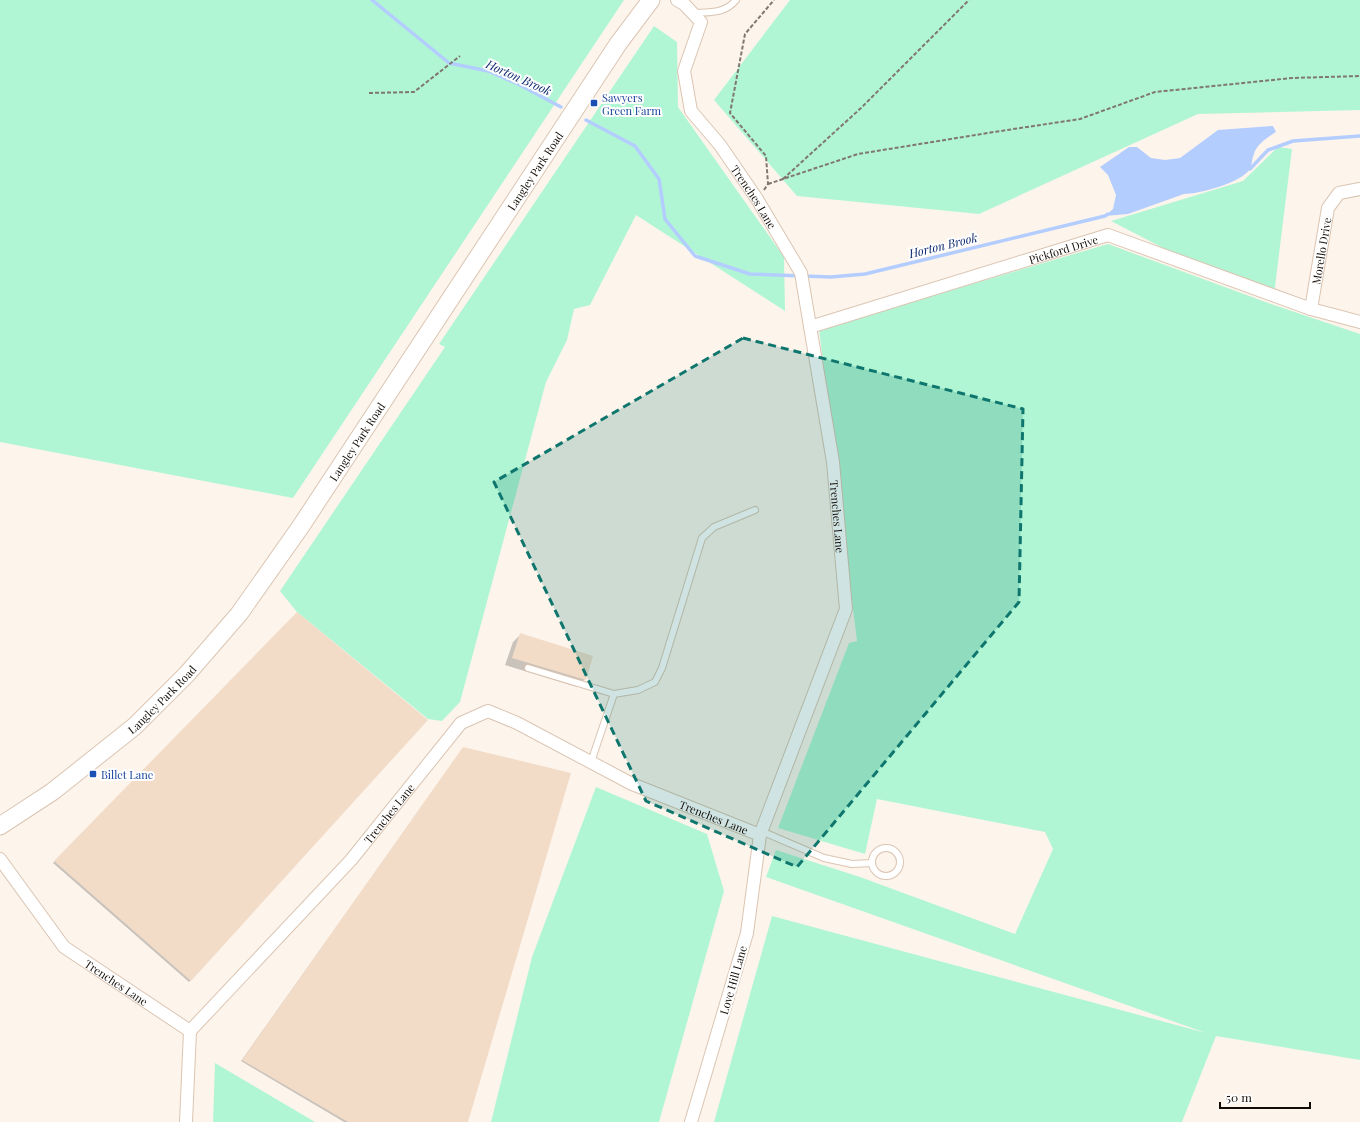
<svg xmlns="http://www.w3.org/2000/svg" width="1360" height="1122" viewBox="0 0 1360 1122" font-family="'Playfair Display',serif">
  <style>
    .green { fill: #b1f6d4 }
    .water { fill: #b4cdff }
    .shadow { fill: #0003 }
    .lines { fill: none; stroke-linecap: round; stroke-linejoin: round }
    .stream { stroke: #b4cdff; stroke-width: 3.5 }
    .building { fill: #f2dcc8 }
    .service-casing { stroke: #dbc5b2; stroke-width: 8 }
    .minor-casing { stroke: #dbc5b2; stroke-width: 14 }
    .secondary-casing { stroke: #dbc5b2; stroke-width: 19 }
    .path { stroke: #7f7770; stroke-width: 2; stroke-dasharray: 4 2; stroke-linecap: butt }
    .service { stroke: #fff; stroke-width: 6 }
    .minor { stroke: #fff; stroke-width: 12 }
    .secondary { stroke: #fff; stroke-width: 17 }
    .marked { fill: #0f766e; fill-opacity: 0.2; stroke: #0f766e; stroke-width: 3; stroke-dasharray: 8 5; stroke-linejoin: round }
    .transit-dot { fill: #1a4fb4; stroke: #fff; stroke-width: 1.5 }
    .labels { text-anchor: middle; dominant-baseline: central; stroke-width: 4; stroke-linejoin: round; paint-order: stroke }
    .transit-label { font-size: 11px; fill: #164399; stroke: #fff; text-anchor: start }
    .street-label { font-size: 11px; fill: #130c06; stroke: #fff }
    .water-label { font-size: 12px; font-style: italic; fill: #0c286c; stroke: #fff }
  </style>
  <rect width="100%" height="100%" fill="#fdf4ec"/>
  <!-- green -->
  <path class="green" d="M0,0h624l-331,498 -293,-56z
    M790,0h570v110l-162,4 -219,100 -182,-18 -83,-96z
    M654,26l23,16 1,65 106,150 1,54 -149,-96 -46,90 -16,4 -7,31 -21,42 -86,320 -18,19 -14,-2 -131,-107 -17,-21 165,-244 -6,-3z
    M1278,147l14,2 -18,146 -109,-46 -54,-28 132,-40z
    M1108,244l163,60 89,30v726l-144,-24 -34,86h-468l58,-206 434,117 -440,-156 10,-27 84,27 155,57 38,-85 -8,-17 -168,-33 -12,55 -87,-26 71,-185 8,-2 -38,-312z
    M596,787l111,47 17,57 -65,231h-168l41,-165z
    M215,1063l100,59h-102z"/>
  <!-- water -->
  <path class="water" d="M1273,126l3,6c-8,5 -20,13 -22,22 -2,4 -2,11 -4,15 -9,14 -51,25 -66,25l-56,20 -23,2 8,-7 3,-14 -8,-20 -8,-8 29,-20h8l14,11 14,2 15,-2 38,-28z"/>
  <!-- shadow -->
  <path class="shadow" d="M297,613l130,107 -238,262 -136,-119z
    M520,635l65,44 -8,8 -72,-22 8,-23z
    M462,750l4,372h-122l-103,-61z"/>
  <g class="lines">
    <!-- stream -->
    <path class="stream" d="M372,0l77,63 39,8 30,13 43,23
      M586,120l49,26 24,33 6,40 30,37 55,18 81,3 34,-3 240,-58 3,-2
      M1246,166l4,3 18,-19 25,-9 67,-5"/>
  </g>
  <!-- building -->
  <path class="building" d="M297,612l131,108 -237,261 -137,-120z
    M520,633l73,23 -7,24 -74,-22z
    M463,747l108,26 -103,349h-120l-106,-62z"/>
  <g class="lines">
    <!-- service casing -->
    <g class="service-casing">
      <path id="service" d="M692,13c17,-1 33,1 44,-13
        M528,668l86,26 -23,68
        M614,694l24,-4 17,-8 7,-14 40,-130 12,-11 41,-17
        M761,831l63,27 28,6 20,-1
        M872 862a14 14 0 1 1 28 0a14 14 0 1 1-28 0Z"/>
    </g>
    <!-- minor casing -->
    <g class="minor-casing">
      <g id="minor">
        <path id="s1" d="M677,0l7,4 17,18 -17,49 7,40 29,34 37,54 44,74 32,189 13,147 -86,226 -13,98 -56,189"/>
        <path id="s2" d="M1311,309l17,-101 11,-15 21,-4"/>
        <path id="s3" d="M810,327l298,-92 203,74 49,13"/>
        <path id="s4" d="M0,859l64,88 126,84"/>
        <path id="s5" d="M190,1031l161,-171 110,-137 27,-12 29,12 115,61 128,51"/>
        <path d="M186,1122l4,-91"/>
      </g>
    </g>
    <!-- secondary casing -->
    <g class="secondary-casing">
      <g id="secondary">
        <path id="s6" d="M0,826l52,-34 83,-66 52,-52 52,-60 62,-88 317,-482 33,-44"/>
      </g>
    </g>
    <!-- path -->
    <path class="path" d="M369,93l45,-1 46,-36
      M783,179l78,-71 108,-108
      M768,184l90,-30 136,-22 86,-13 75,-27 137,-14 68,-2
      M764,190l4,-6 -2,-28 -36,-43 15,-79 29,-34"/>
    <!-- service -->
    <use href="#service" class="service"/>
    <!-- minor -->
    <use href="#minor" class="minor"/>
    <!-- secondary -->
    <use href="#secondary" class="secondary"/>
  </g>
  <!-- marked area -->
  <path class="marked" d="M743,338l280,71 -4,193 -222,265 -151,-66 -152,-319z"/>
  <!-- markers -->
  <g class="transit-dot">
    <rect x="590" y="99" width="8" height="8" rx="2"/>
    <rect x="89" y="770" width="8" height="8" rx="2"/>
  </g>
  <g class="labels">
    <!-- transit labels -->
    <g class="transit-label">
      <text x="602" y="97">Sawyers<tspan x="602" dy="13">Green Farm</tspan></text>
      <text x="101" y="774">Billet Lane</text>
    </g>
    <!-- street labels -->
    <g class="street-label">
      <text stroke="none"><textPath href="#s6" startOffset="854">Langley Park Road</textPath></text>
      <text stroke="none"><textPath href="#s1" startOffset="232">Trenches Lane</textPath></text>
      <text stroke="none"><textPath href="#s3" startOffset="265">Pickford Drive</textPath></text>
      <text stroke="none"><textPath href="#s2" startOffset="59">Morello Drive</textPath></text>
      <text stroke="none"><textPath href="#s6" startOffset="530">Langley Park Road</textPath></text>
      <text stroke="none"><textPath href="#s1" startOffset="568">Trenches Lane</textPath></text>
      <text stroke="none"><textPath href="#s6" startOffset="206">Langley Park Road</textPath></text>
      <text stroke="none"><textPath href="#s5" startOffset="295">Trenches Lane</textPath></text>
      <text stroke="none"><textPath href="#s5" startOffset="690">Trenches Lane</textPath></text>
      <text transform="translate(733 980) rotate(-74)">Love Hill Lane</text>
      <text stroke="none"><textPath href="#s4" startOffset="172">Trenches Lane</textPath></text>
    </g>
    <!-- water labels -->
    <g class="water-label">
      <text transform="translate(519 77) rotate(24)">Horton Brook</text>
      <text transform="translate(943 245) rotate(-14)">Horton Brook</text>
    </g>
  </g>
  <!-- scale -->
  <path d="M1220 1102v6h90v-6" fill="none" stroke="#130c06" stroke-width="2"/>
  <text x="1226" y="1102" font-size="12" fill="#130c06" stroke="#ffffff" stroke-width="3" paint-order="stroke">50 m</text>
</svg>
